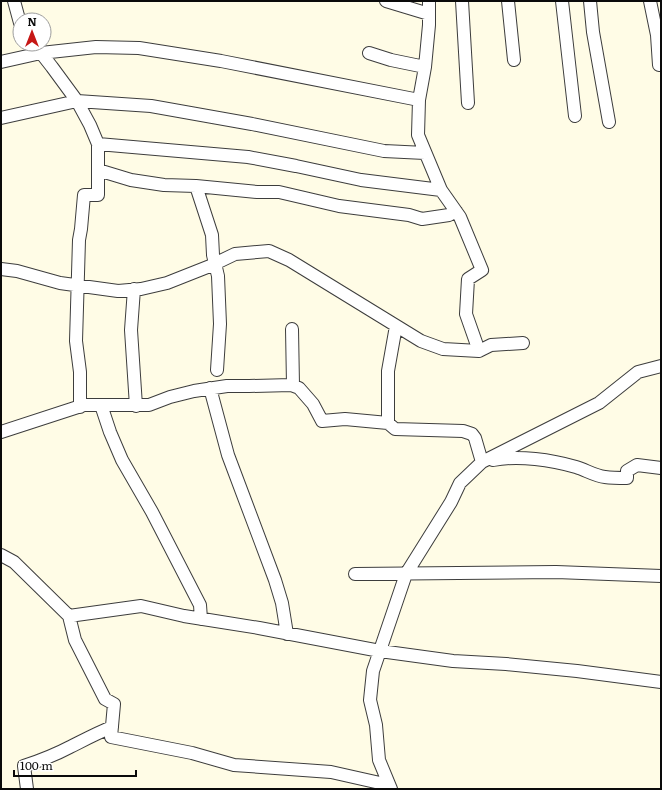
<svg xmlns="http://www.w3.org/2000/svg" width="662" height="790" viewBox="0 0 662 790" font-family="Literata,serif">
  <style>
    .lines { fill: none; stroke-linecap: round; stroke-linejoin: round }
    .minor-casing { stroke: #3d3d3d; stroke-width: 14 }
    .minor { stroke: #fff; stroke-width: 12 }
  </style>
  <rect width="100%" height="100%" fill="#fffce6"/>
  <g class="lines">
    <!-- minor casing -->
    <g class="minor-casing">
      <path id="minor" d="M14,1l6,22
        M386,1l43,13
        M429,1v24l-4,42 -6,33 -1,35 23,55 19,27 22,53 -14,9 -2,35 13,37
        M462,1l6,102
        M508,1l6,59
        M562,1l13,115
        M590,1l3,31 16,90
        M650,1l7,34 2,30
        M34,44l18,23 25,34 13,24 8,19v51h-14l-3,34 -2,11 -3,101 4,31v35
        M369,53l22,7 34,7
        M1,62l40,-9 55,-6 43,1 82,13 198,39
        M1,118l76,-17 74,5 101,18 132,27 41,2
        M98,144l150,13 48,9 65,14 80,10
        M98,170l33,10 33,5 32,1 61,6h22l60,14 70,9 13,4 27,-4 7,-4
        M196,186l16,49 1,20 5,21 2,48 -3,46
        M1,269l16,2 43,12 58,8 23,-2 26,-6 43,-17 25,-12 34,-3 20,9 132,81 22,8 36,2 12,-6 32,-2
        M134,289l-3,41 5,76
        M396,326l-8,45v52l7,6 68,2 9,3 3,4 7,24
        M292,329l1,56
        M210,388l18,67 47,125 7,23 5,31
        M101,405l9,27 12,28 30,52 48,93 1,14
        M1,432l83,-27h65l21,-8 24,-6 33,-5h22l42,-1 8,3 14,16 9,17 23,-2 43,4
        M493,460c26,-5 59,0 83,7 10,3 19,9 29,10 7,1 15,1 22,1v-7l10,-6 24,3
        M1,555l13,7 55,54 6,24 30,59 9,5 -3,33 81,16 42,12 97,7 58,13
        M355,574l201,-2 105,4
        M69,616l72,-10 43,10 75,12 121,23 73,10 53,3 71,7 84,11
        M27,789l-3,-23c15,-5 31,-11 46,-19 14,-7 27,-14 42,-20
        M391,789l-12,-29 -3,-35 -6,-25 3,-29 33,-97 45,-72 9,-19 22,-21 117,-59 39,-31 23,-6"/>
    </g>
    <!-- minor -->
    <use href="#minor" class="minor"/>
  </g>
  <!-- border -->
  <rect width="662" height="790" fill="none" stroke="#0a0a0a" stroke-width="4"/>
  <!-- north arrow -->
  <g transform="translate(32 32)"><circle r="19" fill="#ffffff" stroke="#9d9d9d"/>
  <path d="M0-3L7 15L0 10L-7 15Z" fill="#c61715"/>
  <text y="-6" font-size="11" font-weight="bold" text-anchor="middle" fill="#0a0a0a">N</text>
  </g>
  <!-- scale -->
  <path d="M14 770v6h122v-6" fill="none" stroke="#0a0a0a" stroke-width="2"/>
  <text x="20" y="770" font-size="12" fill="#0a0a0a" stroke="#ffffff" stroke-width="3" paint-order="stroke">100 m</text>
</svg>
